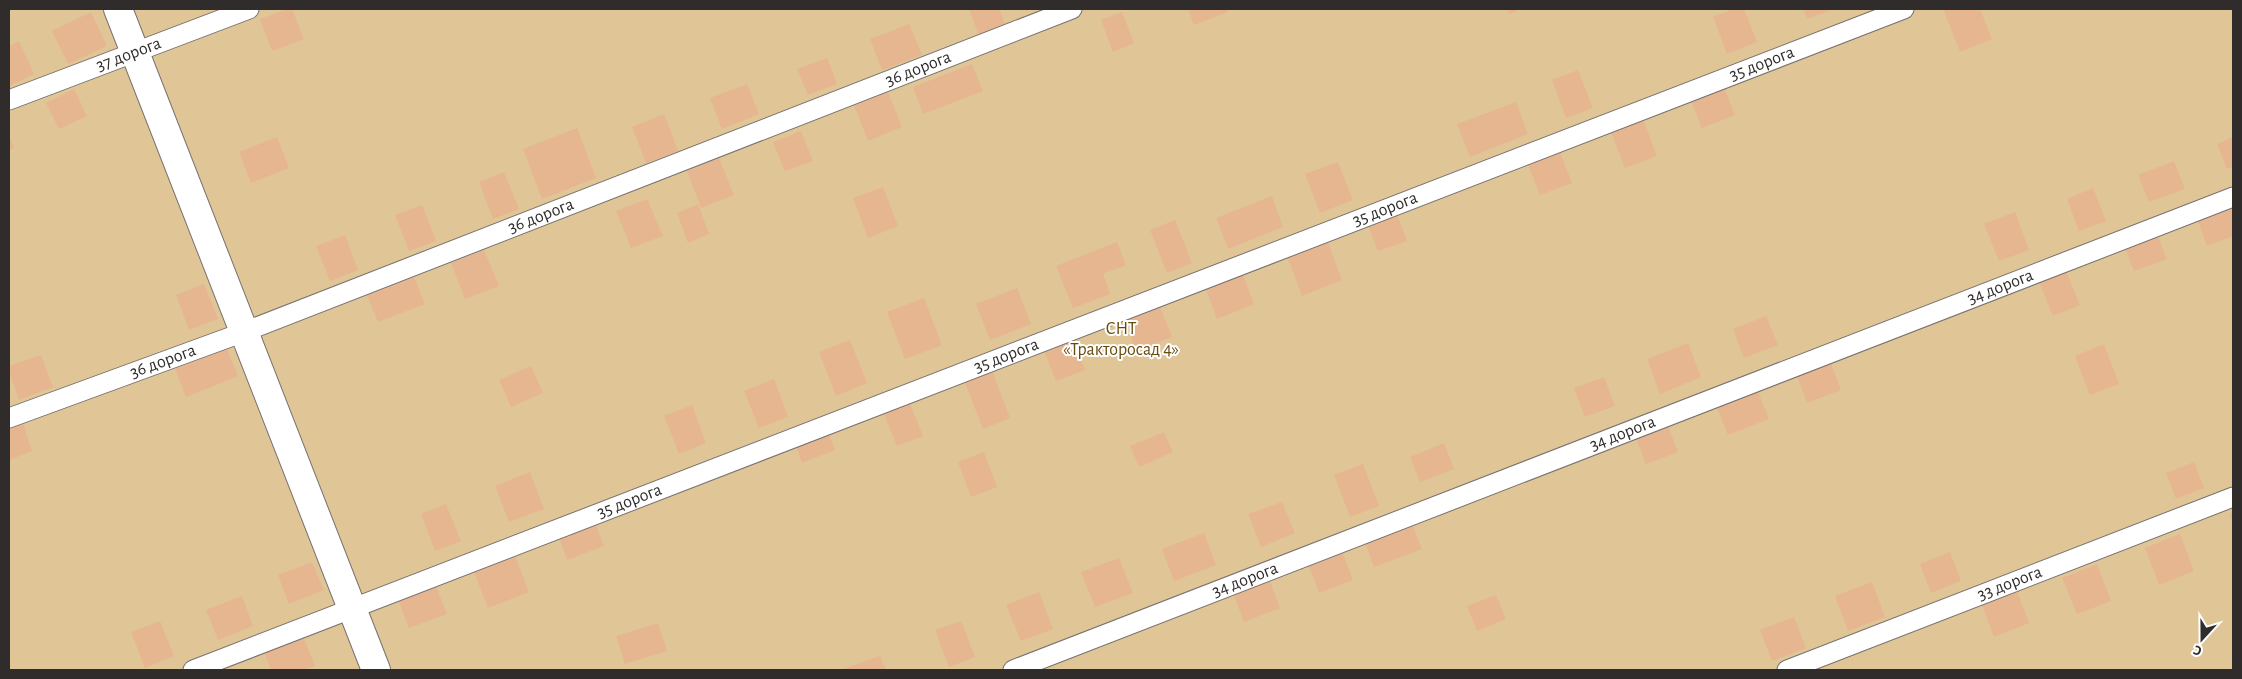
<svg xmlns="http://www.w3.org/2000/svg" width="2242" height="679" viewBox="0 0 2242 679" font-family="'Alegreya Sans',sans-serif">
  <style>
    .green { fill: #e0c597 }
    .building { fill: #e6b691 }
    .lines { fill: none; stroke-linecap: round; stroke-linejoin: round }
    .service-casing { stroke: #77716f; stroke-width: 21 }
    .minor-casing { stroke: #77716f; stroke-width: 30 }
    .service { stroke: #fff; stroke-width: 19 }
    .minor { stroke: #fff; stroke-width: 28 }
    .labels { text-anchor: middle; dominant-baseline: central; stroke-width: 4; stroke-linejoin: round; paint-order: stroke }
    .street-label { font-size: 18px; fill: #2f2c2b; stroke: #fff }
    .park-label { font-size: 18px; fill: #684b0c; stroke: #fff }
  </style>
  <rect width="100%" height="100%" fill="#fdf6f4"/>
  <!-- green -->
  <path class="green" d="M9,9h2224v661h-2224z"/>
  <!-- building -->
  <path class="building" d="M287,9h5l12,30 -32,12 -12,-32z
    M969,9h30l7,17 -27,10z
    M1188,9h39l1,3 -34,13z
    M1507,9h13l-10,5z
    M1734,9h10l13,33 -30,12 -14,-37z
    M1803,9h31l-27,10z
    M1943,9h37l12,30 -32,13z
    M91,12l16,34 -39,18 -16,-33z
    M1122,12l12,31 -21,9 -12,-32z
    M909,24l13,31 -40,15 -12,-31z
    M19,41l15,33 -25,12v-40z
    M827,58l10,26 -29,11 -11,-26z
    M972,64l11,27 -60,23 -10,-27z
    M1578,70l15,38 -27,10 -14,-38z
    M1721,80l14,35 -33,13 -14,-35z
    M747,84l12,30 -37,15 -12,-31z
    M74,89l13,27 -28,13 -13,-26z
    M888,92l14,35 -34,14 -14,-36z
    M1516,102l12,32 -58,23 -13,-33z
    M664,114l14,37 -32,12 -14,-36z
    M1641,114l16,42 -32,12 -16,-41z
    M577,128l19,50 -54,21 -19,-50z
    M801,131l12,30 -28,10 -12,-29z
    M9,136l5,12 -5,2z
    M277,137l12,31 -38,15 -12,-31z
    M2233,137v30l-6,2 -10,-25z
    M1559,150l13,33 -32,12 -13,-33z
    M719,158l15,37 -33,13 -14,-37z
    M2174,161l11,28 -36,13 -11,-27z
    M1338,162l15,38 -33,13 -15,-39z
    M504,172l15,37 -26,10 -14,-37z
    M883,187l15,39 -30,12 -15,-40z
    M2093,188l13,33 -27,10 -12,-32z
    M2233,195v41l-26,10 -13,-36z
    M1272,196l11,31 -55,22 -12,-31z
    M647,199l16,37 -32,12 -15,-37z
    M698,204l11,30 -21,9 -11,-30z
    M422,205l14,36 -27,10 -14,-36z
    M2015,212l14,38 -30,11 -15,-37z
    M1397,214l10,27 -29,10 -10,-26z
    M1175,220l17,43 -25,10 -17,-43z
    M2156,232l11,27 -33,12 -10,-26z
    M345,235l13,35 -28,11 -14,-35z
    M1327,240l15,40 -40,16 -15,-40z
    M1117,242l9,23 -23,9 7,20 -37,14 -17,-42z
    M484,250l15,36 -34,13 -14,-36z
    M2064,266l16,39 -27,11 -16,-39z
    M1241,270l13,34 -37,15 -13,-35z
    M414,277l11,27 -47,18 -11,-27z
    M204,284l14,35 -29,11 -13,-35z
    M1017,288l14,36 -41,16 -14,-36z
    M924,298l18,47 -37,14 -18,-47z
    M1157,300l15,37 -36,14 -14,-37z
    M1766,316l12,29 -34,13 -11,-29z
    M1071,335l14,35 -29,11 -14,-35z
    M850,340l17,43 -31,13 -17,-44z
    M1688,343l13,34 -41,17 -13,-35z
    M2104,344l15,40 -29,11 -15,-39z
    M227,349l11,27 -52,21 -11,-28z
    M1827,353l14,37 -34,13 -14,-37z
    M41,355l12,32 -34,13 -10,-28v-6z
    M990,365l20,53 -27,11 -21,-54z
    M531,366l12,27 -32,14 -12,-27z
    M1604,377l11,29 -30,11 -11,-29z
    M774,379l14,38 -29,11 -15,-37z
    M1754,382l15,37 -41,16 -15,-37z
    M908,398l15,38 -26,10 -15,-37z
    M692,405l14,38 -27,11 -15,-38z
    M1665,418l13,34 -32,12 -13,-33z
    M23,423l9,28 -23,9v-32z
    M826,428l9,22 -33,13 -8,-22z
    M1164,432l9,20 -34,15 -9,-21z
    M1444,443l10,26 -34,13 -10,-25z
    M984,452l13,35 -26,10 -13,-35z
    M2194,462l10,26 -28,11 -10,-26z
    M1363,464l16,42 -29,11 -16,-42z
    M530,472l14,37 -35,13 -14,-36z
    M1282,502l13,31 -34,14 -13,-33z
    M446,504l15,37 -26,10 -14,-37z
    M2233,513v12l-4,-11z
    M593,517l11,29 -37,14 -10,-29z
    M1410,519l12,30 -48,18 -11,-30z
    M1204,533l12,32 -42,16 -12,-32z
    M2180,534l14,37 -35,14 -14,-37z
    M1339,543l14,37 -34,13 -14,-37z
    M513,551l16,41 -41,16 -16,-41z
    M1950,552l11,29 -30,12 -11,-29z
    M1119,558l14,35 -38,14 -14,-35z
    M312,562l12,28 -35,14 -11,-29z
    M2097,564l14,37 -34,13 -15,-36z
    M1266,571l14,37 -36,14 -14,-37z
    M433,579l14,35 -38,14 -13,-34z
    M1872,582l13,35 -37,14 -13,-35z
    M2017,591l12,32 -35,14 -12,-32z
    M1039,592l14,37 -32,12 -15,-36z
    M1496,595l10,24 -29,12 -10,-25z
    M242,596l11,30 -35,14 -12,-30z
    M1794,617l12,31 -34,13 -12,-31z
    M160,621l14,35 -29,12 -14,-36z
    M961,621l14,36 -26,10 -14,-37z
    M658,623l9,28 -42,13 -9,-28z
    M301,631l14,35 -12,4h-32l-9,-24z
    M880,656l6,14h-45z"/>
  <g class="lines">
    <!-- service casing -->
    <g class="service-casing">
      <g id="service">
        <path id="s1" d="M9,100l240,-91"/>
        <path id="s2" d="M9,418l235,-86 828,-323"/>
        <path id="s3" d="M193,670l1711,-661"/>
        <path id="s4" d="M1013,670l1220,-473"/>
        <path id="s5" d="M1787,670l446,-173"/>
      </g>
    </g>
    <!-- minor casing -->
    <g class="minor-casing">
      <path id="minor" d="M118,9l258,661"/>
    </g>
    <!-- service -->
    <use href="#service" class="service"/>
    <!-- minor -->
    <use href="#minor" class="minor"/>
  </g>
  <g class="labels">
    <!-- street labels -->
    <g class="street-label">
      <text stroke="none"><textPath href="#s1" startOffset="128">37 дорога</textPath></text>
      <text stroke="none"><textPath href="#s3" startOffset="1682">35 дорога</textPath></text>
      <text stroke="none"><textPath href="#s2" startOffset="974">36 дорога</textPath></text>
      <text stroke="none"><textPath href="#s3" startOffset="1278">35 дорога</textPath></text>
      <text stroke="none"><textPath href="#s2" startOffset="569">36 дорога</textPath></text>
      <text stroke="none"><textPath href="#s4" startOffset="1059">34 дорога</textPath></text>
      <text stroke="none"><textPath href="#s3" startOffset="872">35 дорога</textPath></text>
      <text stroke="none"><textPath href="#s2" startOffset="164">36 дорога</textPath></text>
      <text stroke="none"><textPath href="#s4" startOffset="654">34 дорога</textPath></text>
      <text stroke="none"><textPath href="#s3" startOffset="468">35 дорога</textPath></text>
      <text stroke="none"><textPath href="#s4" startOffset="249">34 дорога</textPath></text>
      <text stroke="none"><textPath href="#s5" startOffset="239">33 дорога</textPath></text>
    </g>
    <!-- park labels -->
    <g class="park-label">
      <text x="1121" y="329">СНТ<tspan x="1121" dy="21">«Тракторосад 4»</tspan></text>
    </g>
  </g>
  <!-- border -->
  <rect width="2242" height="679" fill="none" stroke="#2f2c2b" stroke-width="20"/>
  <!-- north arrow -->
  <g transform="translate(2202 639) rotate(201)" stroke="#ffffff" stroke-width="4" paint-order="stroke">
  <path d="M0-4L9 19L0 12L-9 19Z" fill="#2f2c2b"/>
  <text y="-8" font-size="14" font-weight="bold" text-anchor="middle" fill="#2f2c2b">С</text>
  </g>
</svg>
